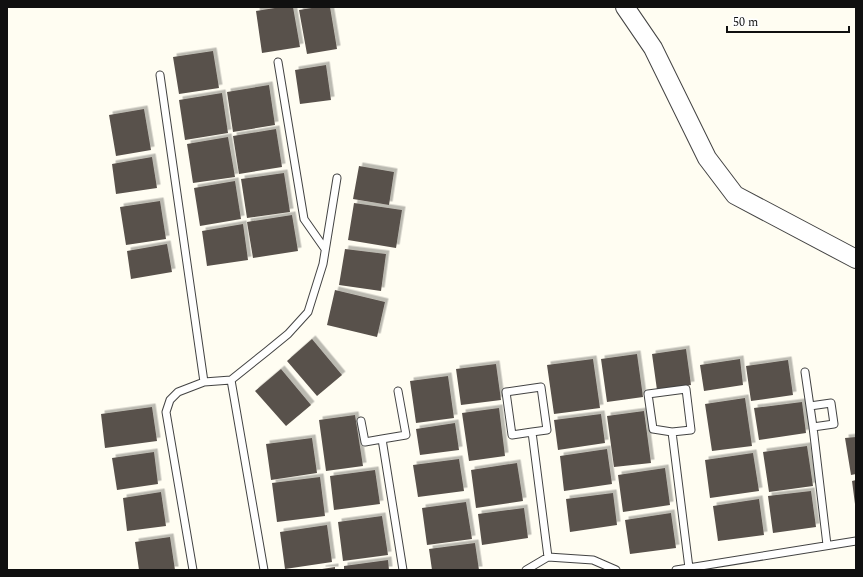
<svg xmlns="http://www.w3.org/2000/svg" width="863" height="577" viewBox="0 0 863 577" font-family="Spectral,serif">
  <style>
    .building { fill: #59514b; filter: url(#shadow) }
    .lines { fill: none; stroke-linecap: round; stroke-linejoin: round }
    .service-casing { stroke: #434343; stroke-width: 9 }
    .tertiary-casing { stroke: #434343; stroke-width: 20 }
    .service { stroke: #fff; stroke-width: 7 }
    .tertiary { stroke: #fff; stroke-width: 18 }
  </style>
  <defs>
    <filter id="shadow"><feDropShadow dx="3.5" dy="-3.5" stdDeviation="0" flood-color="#0004"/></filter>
  </defs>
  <rect width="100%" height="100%" fill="#fffdf2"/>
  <!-- building -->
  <path class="building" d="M281,7h12l7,40 -38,6 -6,-42z
    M318,7h12l7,42 -30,5 -8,-44z
    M213,51l6,37 -40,6 -6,-37z
    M326,65l5,35 -31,4 -5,-34z
    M269,85l6,40 -42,7 -6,-40z
    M222,93l6,40 -43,7 -6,-40z
    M144,109l7,41 -35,6 -7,-41z
    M276,129l6,38 -43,7 -6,-38z
    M228,137l7,40 -42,6 -6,-39z
    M152,157l5,31 -41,6 -4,-30z
    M359,166l35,6 -5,33 -36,-6z
    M284,173l6,39 -43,6 -6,-39z
    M235,181l6,38 -41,7 -6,-38z
    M160,201l6,38 -40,6 -6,-38z
    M354,203l48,7 -6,38 -48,-8z
    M292,215l6,36 -45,7 -6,-36z
    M243,224l5,36 -41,6 -5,-35z
    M167,244l5,28 -41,7 -4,-28z
    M345,249l41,5 -5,37 -42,-6z
    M335,290l50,12 -8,35 -50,-12z
    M312,339l30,36 -25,21 -30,-35z
    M686,349l5,36 -34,5 -5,-36z
    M637,354l6,43 -36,5 -6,-43z
    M593,359l7,49 -46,6 -7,-49z
    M740,359l3,26 -39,6 -4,-26z
    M788,360l5,35 -42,6 -5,-35z
    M496,364l5,36 -40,5 -5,-36z
    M281,369l30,36 -25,21 -31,-35z
    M448,376l6,42 -38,5 -6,-42z
    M745,398l7,48 -40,5 -7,-47z
    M802,402l4,31 -47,7 -5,-32z
    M152,407l5,34 -52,7 -4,-34z
    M499,408l6,48 -36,5 -7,-48z
    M644,411l7,52 -37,4 -7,-51z
    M601,414l4,29 -47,7 -4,-30z
    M355,415l8,51 -37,5 -7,-51z
    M455,423l4,27 -39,5 -4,-26z
    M856,437v37l-5,1 -6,-37z
    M312,438l5,35 -46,7 -5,-36z
    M807,446l6,40 -44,6 -6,-40z
    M607,449l5,35 -48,7 -4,-35z
    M154,452l4,32 -41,6 -5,-32z
    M753,453l6,38 -49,7 -5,-38z
    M459,459l5,32 -46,6 -5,-32z
    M517,463l6,38 -47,7 -5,-38z
    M665,468l5,37 -47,7 -5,-37z
    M375,470l5,34 -46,6 -4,-34z
    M320,477l5,39 -48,6 -5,-39z
    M856,480v24h-1l-3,-23z
    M811,491l5,36 -43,6 -5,-37z
    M161,492l5,34 -39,5 -4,-33z
    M613,493l4,32 -47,7 -4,-33z
    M759,499l5,36 -46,6 -5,-35z
    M466,502l6,37 -45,6 -5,-37z
    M524,508l4,30 -46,7 -4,-31z
    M671,513l5,35 -46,6 -5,-34z
    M382,516l6,39 -45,6 -5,-39z
    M327,525l5,37 -47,7 -5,-37z
    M170,537l5,33h-36l-4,-28z
    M475,543l4,27h-47l-3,-21z
    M388,560l1,10h-45v-4z
    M335,567v3h-13v-1z"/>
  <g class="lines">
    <!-- service casing -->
    <g class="service-casing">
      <path id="service" d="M278,62l26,157 21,30
        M160,75l44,307
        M805,372l8,55 14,118
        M231,380l35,-28 22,-18 20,-22 15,-48 14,-86
        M810,406l21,-3 3,21 -21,3
        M361,421l4,21 17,-3 21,131
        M532,432l15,-2 -6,-43 -35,5 6,43 20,-3 16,125
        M672,432l-19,-3 -5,-35 38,-5 5,41 -19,2 17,136
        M382,439l24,-4 -8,-44
        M193,570l-27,-158 4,-12 8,-8 26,-10 27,-2 33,190
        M526,570l22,-13 45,3 23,10
        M676,570l180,-29"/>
    </g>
    <!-- tertiary casing -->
    <g class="tertiary-casing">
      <path id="tertiary" d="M625,7l28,41 54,110 28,37 121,64"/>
    </g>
    <!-- service -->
    <use href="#service" class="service"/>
    <!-- tertiary -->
    <use href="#tertiary" class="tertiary"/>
  </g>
  <!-- border -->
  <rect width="863" height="577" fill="none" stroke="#101010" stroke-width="16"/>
  <!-- scale -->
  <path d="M727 26v6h122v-6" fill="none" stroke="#101010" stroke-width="2"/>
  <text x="733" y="26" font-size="12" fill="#101010" stroke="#ffffff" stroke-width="3" paint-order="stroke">50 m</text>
</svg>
